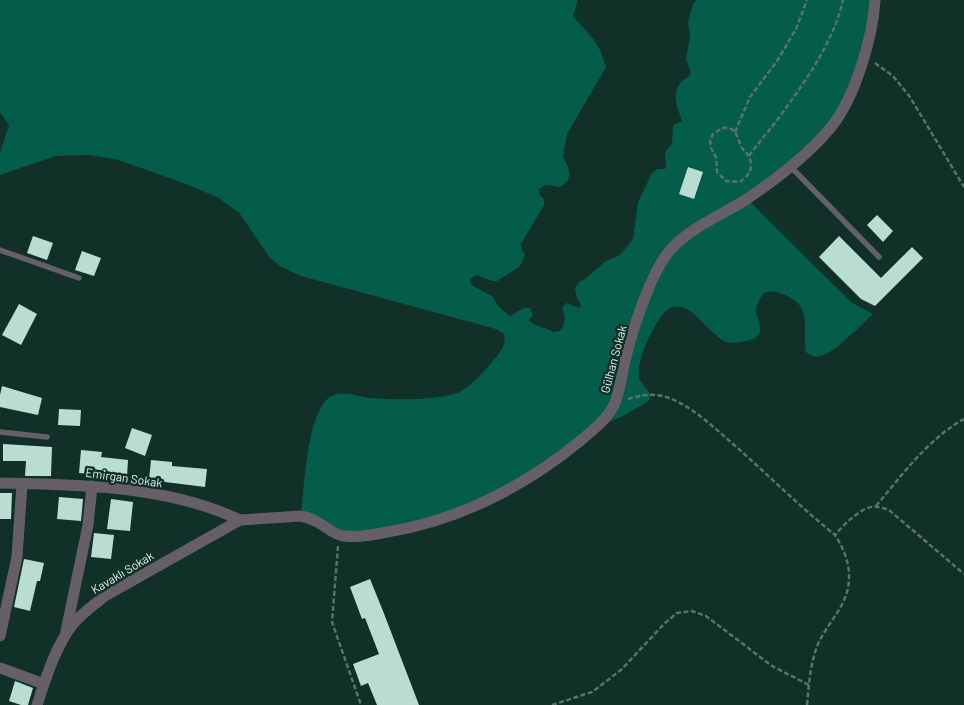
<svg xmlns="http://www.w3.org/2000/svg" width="964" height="705" viewBox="0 0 964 705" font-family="Barlow,sans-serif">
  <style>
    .green { fill: #045d4b }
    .building { fill: #baddd1 }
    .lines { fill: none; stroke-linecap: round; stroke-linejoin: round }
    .path { stroke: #59736c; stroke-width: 2.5; stroke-dasharray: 5 2.5; stroke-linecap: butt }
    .service { stroke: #675f68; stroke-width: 5.5 }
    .minor { stroke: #675f68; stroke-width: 11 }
    .labels { text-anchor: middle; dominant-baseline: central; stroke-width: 5; stroke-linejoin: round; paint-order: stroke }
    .street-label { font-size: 12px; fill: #e1f3ed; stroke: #113028 }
  </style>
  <rect width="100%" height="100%" fill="#113028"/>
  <!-- green -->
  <path class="green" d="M0,0h578l-5,16 21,24 6,10 6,17 -39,67 -4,23c6,12 12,20 -3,30l-14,-2 -7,4 1,6 4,4v6l-23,39 1,7 3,3 -3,9 -3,4 -22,14h-5l-16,-6 -6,4 1,6 21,11 7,11 11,9 14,-8h6l3,7 -4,5c5,7 17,7 24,12l7,-1c6,-8 6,-15 2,-23l4,-5 14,5 1,-4 -4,-6 -2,-10 4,-6 6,-3 21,-18 14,-6 13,-16 5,-37 14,-29 6,-4h7l1,-2 -1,-15 7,-8 1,-19 9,-4c-4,-13 -12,-27 0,-40 4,-3 6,-3 9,-8l-5,-14 4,-23 -2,-14 5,-18 4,-4h178l-11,54 -33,73 -84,72 105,104 21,11c-11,10 -39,40 -53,42 -6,2 -10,-1 -14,-4 -4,-24 7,-44 -19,-56 -8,-4 -15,-6 -23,-3 -4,5 -7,10 -8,17 0,9 10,21 -1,28 -5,3 -16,4 -22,5 -21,2 -44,-53 -67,-32 -12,11 -30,50 -27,66 2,10 18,16 8,25l-24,14 -27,12 -23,18 -111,65 -118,25 -43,-20c3,-26 6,-105 29,-119 13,-8 27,0 41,1 20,2 72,3 90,-7 12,-7 21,-17 30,-28 8,-9 16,-17 13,-29l-8,-5 -195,-53 -21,-10 -10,-8 -30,-44 -21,-16 -33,-14 -39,-14 -32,-11 -27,-4 -32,1 -56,19v-22l9,-28 -9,-13z"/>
  <!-- building -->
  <path class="building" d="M688,167l15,5 -9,27 -15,-5z
    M877,215l16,16 -10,11 -16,-17z
    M33,236l20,7 -6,17 -20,-7z
    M839,236l42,42 31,-31 11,11 -48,48 -14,-7 -42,-42z
    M82,251l19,7 -7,18 -19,-6z
    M19,304l18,10 -16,31 -19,-10z
    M2,386l40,12 -4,17 -38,-8v-12z
    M59,409l22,1 -1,16 -22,-1z
    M132,428l20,7 -7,21 -20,-8z
    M3,444l49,3 -1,29h-26l1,-15h-23z
    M81,450l21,2 -1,5 27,3 -1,17 -48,-4z
    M151,460l21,2v4l35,3 -2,18 -56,-7z
    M0,493h12l-1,26h-11z
    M59,497l24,2 -2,22 -24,-2z
    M111,499l22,3 -3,29 -23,-2z
    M94,533l20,2 -3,24 -20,-2z
    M24,559l20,4 -4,18h-3l-7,30 -16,-4z
    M370,579l13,32 36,94h-42l-9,-22 -7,3 -8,-22 26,-10 -14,-36 -3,1 -12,-32z
    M15,681l18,7 -5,17h-7l-12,-4z"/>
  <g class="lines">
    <!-- path -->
    <path class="path" d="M875,63l18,13 17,21 54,90
      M722,128c15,-1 14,7 19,18 1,4 5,5 7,9 7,11 1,22 -9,27l-13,-1 -9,-9 -1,-15 -5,-9 -1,-8 3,-6z
      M735,132l15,-35 27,-36 19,-32 11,-29
      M749,156c9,-13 19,-24 29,-37 26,-36 55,-75 65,-119
      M628,399c13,-4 25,-6 38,-2 25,8 46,29 66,46 34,30 67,63 103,92 8,-10 29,-31 42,-28 4,0 8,2 12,3l75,64
      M876,506c26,-31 52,-67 88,-87
      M338,546l-6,76 29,83
      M552,705l40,-13 29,-22 44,-47 12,-10 15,-2 14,5 66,50 37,19
      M807,705c2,-21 3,-41 11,-61 6,-13 15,-24 22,-36 15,-25 10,-50 -5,-73"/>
    <!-- service -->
    <path class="service" d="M790,166l89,91
      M0,250l79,28
      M0,432l47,5"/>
    <!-- minor -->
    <path class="minor" d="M0,483c81,2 166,2 240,37
      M66,631l22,-106 4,-39
      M0,636l17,-79 5,-73
      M0,668l44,16
      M37,705c9,-27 18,-58 36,-81 9,-11 21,-19 32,-28l135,-76 61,-4c6,1 11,3 16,6 9,4 16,13 27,14 14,2 29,-1 43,-4 71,-11 138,-46 193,-91 13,-11 28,-22 35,-38 5,-13 7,-29 10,-42 7,-30 26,-90 46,-112 20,-22 51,-34 76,-50 28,-19 64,-47 85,-73 23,-29 41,-89 43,-126"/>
  </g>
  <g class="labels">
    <!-- street labels -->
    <g class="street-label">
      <text transform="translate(613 359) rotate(-75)">Gülhan Sokak</text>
      <text transform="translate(124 477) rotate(8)">Emirgan Sokak</text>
      <text transform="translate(122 572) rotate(-31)">Kavaklı Sokak</text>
    </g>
  </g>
</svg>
